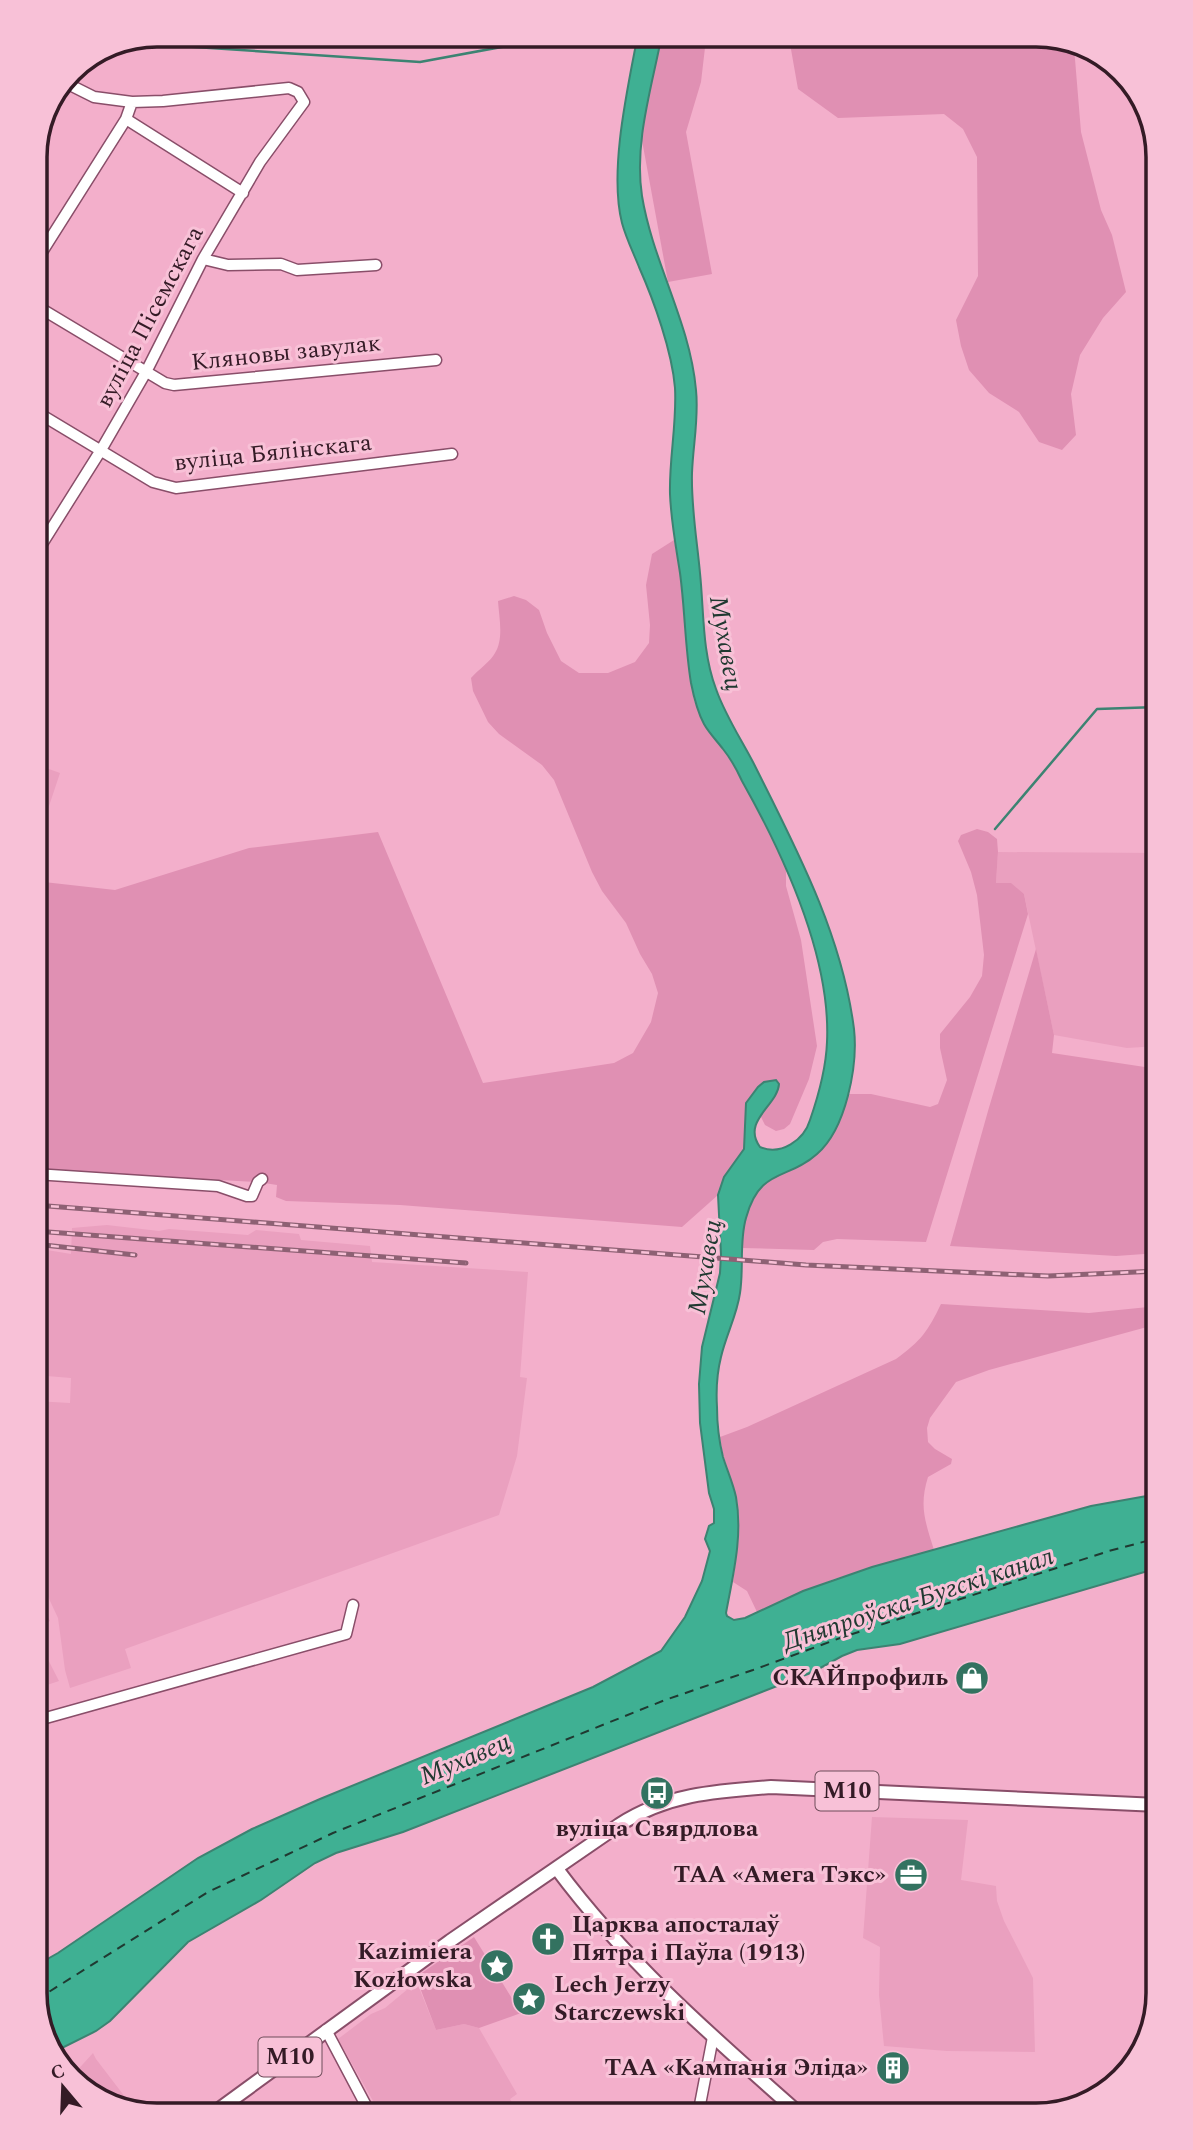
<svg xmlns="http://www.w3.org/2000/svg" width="1193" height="2150" viewBox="0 0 1193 2150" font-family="Spectral,serif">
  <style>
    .built { fill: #eaa0bf }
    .green { fill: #e090b3 }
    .water { fill: #3fb093; stroke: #3c8372; stroke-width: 2 }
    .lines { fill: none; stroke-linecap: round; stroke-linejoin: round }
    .stream { stroke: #3c8372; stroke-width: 2.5 }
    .ferry { stroke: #203931; stroke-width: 2; stroke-dasharray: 9 7; stroke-linecap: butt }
    .minor-casing { stroke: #894e69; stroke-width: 13 }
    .major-casing { stroke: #894e69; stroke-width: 16 }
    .minor { stroke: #fff; stroke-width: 10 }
    .major { stroke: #fff; stroke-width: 12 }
    .rail-casing { stroke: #8e6174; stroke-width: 5 }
    .rail { stroke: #f8c1d7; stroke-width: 2.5; stroke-dasharray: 8; stroke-linecap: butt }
    .labels { text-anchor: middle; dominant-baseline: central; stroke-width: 6; stroke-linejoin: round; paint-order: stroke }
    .shield { fill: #f8c1d7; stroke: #6f4d5b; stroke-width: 2 }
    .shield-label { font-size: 23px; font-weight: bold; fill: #341b26 }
    .street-label { font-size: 24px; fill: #341b26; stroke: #f8c1d7 }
    .poi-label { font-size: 24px; font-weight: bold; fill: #341b26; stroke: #f8c1d7; text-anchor: end }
    .water-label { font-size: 26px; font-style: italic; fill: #203931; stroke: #f8c1d7 }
    .rim { fill: none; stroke: #341b26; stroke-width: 3.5 }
  </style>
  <rect width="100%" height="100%" fill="#f3afcb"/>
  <!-- built -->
  <path class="built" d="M35,764l25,9 -25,75z
    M998,852l160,1v193l-31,2 -73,-13 -30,-141 -28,-11z
    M107,1225l52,6 10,-2 79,6 8,-5 43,4 2,6 69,6 2,16 156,10 -8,105 7,1 -10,78 -18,59 -374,134 6,19 -61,20 -5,-18 -7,-52 -15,-32 -8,3v-188l35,2 1,-25 -36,-3v-127l36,6 1,-26z
    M35,1589l15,32 -14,7v8l23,45 -15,5 2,9 -11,3z
    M872,1817l96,3 -7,60 35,6 1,15 7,20 29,57 2,74 -88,-1 -63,-5 -5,-51 1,-48 -17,-9z
    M418,1985l18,45 28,-6 15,4 38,66 -7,5 9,16h-67l-3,-6 -14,6h-54l-43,-76 33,-25 14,-6 24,-20 2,3z
    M93,2053l3,6 39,51 -46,-16 -16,-19z"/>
  <!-- green -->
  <path class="green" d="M1044,35l30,12 7,85 20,78 11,25 14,57 -23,26 -23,37 -9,39 5,41 -14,15 -23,-8 -20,-30 -30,-19 -20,-23 -8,-24 -5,-26 22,-44 -1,-119 -14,-28 -19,-15 -106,4 -40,-29 -9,-51z
    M661,39h45l-5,43 -15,50 26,142 -44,8 -27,-147z
    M674,540l6,34 7,80 7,46 11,26 19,24 18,30 44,88v18l15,54 16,106 -8,33 -19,45 -6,5 -8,2 -11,-6 -5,-10 16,-20 3,-11 -34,30 1,27 -5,14 -17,22 -6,18 -36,32 -282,-22 -114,-4 -10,-4 1,-12 -19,-3 -223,-12v-289l80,9 134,-42 129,-16 105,251 131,-20 19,-10 18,-31 7,-29 -6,-19 -12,-20 -14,-31 -24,-32 -10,-19 -38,-92 -12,-15 -43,-31 -11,-12 -15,-31 -2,-13c7,-8 20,-17 24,-25 9,-14 4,-36 3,-52l16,-5 12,4 13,10 8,23 14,28 18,12h29l27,-11 14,-19 1,-18 -4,-40 6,-31z
    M977,829l11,3 9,7 1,13 -2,31h15l13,11 4,20 -102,328 -89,-3 -14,3 -9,8 -72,-2 1,-18 4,-17 14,-27 18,-13 11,-3 39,-29 13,-27 6,-20h23l59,13 8,-3 9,-24 -7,-32v-14l30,-37 12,-21 2,-21 -7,-60 -6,-23 -13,-31 3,-6z
    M1036,949l18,86 -2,18 106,16v184l-42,3 -166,-10 38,-135z
    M941,1304l148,9 69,-7v18l-169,46 -33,12 -26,36 -3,10 1,14 7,7 17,10 -1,5 -23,13c-9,29 -3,44 6,73l-100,29 -77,33 -10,-21 -14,-9c4,-28 9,-59 3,-87 -5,-20 -14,-37 -16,-58l27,-10 149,-68c25,-18 32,-28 45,-55z
    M474,1937l47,76 -42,15 -15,-4 -28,6 -20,-53z"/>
  <!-- water -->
  <path class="water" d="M637,39h24c-10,51 -27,105 -19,157 11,67 48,126 54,194 3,28 -3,55 -4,83 -1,34 5,67 8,100 4,39 2,79 16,116 9,26 25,50 38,75 42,84 88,170 100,265 4,37 -8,100 -37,125 -30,27 -57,13 -71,64 -7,24 -2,50 -6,75 -3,22 -14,42 -19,64 -4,16 -5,34 -4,50 0,16 2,34 6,50 4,13 10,26 13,40 7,39 -3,78 -10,116l1,3 7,4 11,-2 58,-27 69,-24 219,-61 67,-12v74l-258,76 -43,6 -15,6 -29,16 -410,160 -67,21 -21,10 -54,37 -73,42 -78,79 -14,10 -42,21c-18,-23 -19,-57 -19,-86l23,-13 140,-95 54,-29 68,-30 273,-112 68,-36 24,-34 17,-36 8,-30 -5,-12 4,-13 5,-3v-14l-5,-16 -9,-70 -1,-39 3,-37 18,-74 1,-19 -3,-59 6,-18 20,-28 2,-46 12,-16 6,-5 12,-2 3,4c-1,21 -38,37 -19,63 21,9 44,-7 50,-27 9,-26 16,-51 17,-78 4,-85 -44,-188 -85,-261 -5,-11 -11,-22 -19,-32 -6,-8 -14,-16 -19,-25 -7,-13 -10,-26 -13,-41 -6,-36 -6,-73 -11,-110 -4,-26 -9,-52 -10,-79 -1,-35 7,-71 5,-106 -3,-37 -21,-87 -36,-121 -6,-15 -13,-29 -17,-44 -13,-51 5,-132 15,-184z"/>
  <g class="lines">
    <!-- stream -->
    <path class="stream" d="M149,44l271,18 119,-22
      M995,829l102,-120 61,-2"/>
    <!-- ferry -->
    <path class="ferry" d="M36,2000l172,-108 125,-59 332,-133 88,-30 90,-33 266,-86 49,-13"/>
    <!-- minor casing -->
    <g class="minor-casing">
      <path id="minor" d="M126,119l117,74
        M203,259l25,6 53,-1 16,6 79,-5
        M35,263l91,-144 6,-17
        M35,305l130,78 9,2 262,-25
        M35,411l118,71 23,6 276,-34
        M35,555l66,-105 45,-78 57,-113 57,-97 44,-60 -6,-10 -9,-4 -126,13 -31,1 -38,-5 -28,-14
        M35,1174l183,12 29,10h5l6,-14 4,-3
        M35,1721l311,-87 7,-29
        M326,2030l45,85
        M698,2115l15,-78"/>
    </g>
    <!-- major casing -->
    <g class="major-casing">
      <path id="major" d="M557,1869c70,94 157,169 244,246
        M211,2115l239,-174 169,-116c48,-31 97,-34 152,-38l387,18"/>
    </g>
    <!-- minor -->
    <use href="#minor" class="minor"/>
    <!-- major -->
    <use href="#major" class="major"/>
    <!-- rail casing -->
    <g class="rail-casing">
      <path id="rail" d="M35,1205l771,60 242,11 110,-5
        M35,1231l431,32
        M35,1244l100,11"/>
    </g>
    <!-- rail -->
    <use href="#rail" class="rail"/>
  </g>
  <!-- icons -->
  <defs>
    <g id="shop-disc" transform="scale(1.75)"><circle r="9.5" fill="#337260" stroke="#f8c1d7"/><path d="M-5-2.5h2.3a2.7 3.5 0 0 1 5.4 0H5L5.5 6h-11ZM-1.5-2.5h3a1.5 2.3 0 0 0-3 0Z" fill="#fff"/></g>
    <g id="bus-disc" transform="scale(1.75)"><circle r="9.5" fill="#337260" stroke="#f8c1d7"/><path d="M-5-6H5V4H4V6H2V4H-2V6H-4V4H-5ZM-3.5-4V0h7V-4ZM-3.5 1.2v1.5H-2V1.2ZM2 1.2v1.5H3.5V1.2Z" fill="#fff"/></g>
    <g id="office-disc" transform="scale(1.75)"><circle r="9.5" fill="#337260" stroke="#f8c1d7"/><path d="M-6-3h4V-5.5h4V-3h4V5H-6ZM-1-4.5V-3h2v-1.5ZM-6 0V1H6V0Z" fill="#fff"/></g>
    <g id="church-disc" transform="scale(1.75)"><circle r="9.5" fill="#337260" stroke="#f8c1d7"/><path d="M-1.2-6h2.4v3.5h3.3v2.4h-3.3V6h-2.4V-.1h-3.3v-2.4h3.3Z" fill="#fff"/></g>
    <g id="sight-disc" transform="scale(1.75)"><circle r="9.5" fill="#337260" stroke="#f8c1d7"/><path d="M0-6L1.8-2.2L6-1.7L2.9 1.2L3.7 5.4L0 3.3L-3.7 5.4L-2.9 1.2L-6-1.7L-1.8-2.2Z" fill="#fff"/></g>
    <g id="building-disc" transform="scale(1.75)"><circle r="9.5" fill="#337260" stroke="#f8c1d7"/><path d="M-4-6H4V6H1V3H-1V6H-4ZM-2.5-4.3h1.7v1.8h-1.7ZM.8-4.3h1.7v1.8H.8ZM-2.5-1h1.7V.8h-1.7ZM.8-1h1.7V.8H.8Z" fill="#fff"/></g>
  </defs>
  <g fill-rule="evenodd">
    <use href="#shop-disc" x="972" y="1678"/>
    <use href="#bus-disc" x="657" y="1793"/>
    <use href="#office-disc" x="911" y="1875"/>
    <use href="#church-disc" x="548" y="1939"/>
    <use href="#sight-disc" x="497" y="1966"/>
    <use href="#sight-disc" x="529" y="1999"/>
    <use href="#building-disc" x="893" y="2068"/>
  </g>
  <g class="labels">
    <!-- shield labels -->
    <g class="shield">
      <rect x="815.5" y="1771.5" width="63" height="39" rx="5"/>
      <rect x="258.5" y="2037.5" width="63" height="39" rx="5"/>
    </g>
    <g class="shield-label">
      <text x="847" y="1791">М10</text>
      <text x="290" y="2057">М10</text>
    </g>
    <!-- street labels -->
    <g class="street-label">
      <text transform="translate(150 317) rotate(-62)">вуліца Пісемскага</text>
      <text transform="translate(286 353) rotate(-6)">Кляновы завулак</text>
      <text transform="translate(273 453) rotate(-6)">вуліца Бялінскага</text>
    </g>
    <!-- poi labels -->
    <g class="poi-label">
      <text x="948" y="1678">СКАЙпрофиль</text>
      <text x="657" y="1829" text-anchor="middle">вуліца Свярдлова</text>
      <text x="886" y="1875">ТАА «Амега Тэкс»</text>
      <text x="572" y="1925" text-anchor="start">Царква апосталаў<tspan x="572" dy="28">Пятра і Паўла (1913)</tspan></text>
      <text x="472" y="1952">Kazimiera<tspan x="472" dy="28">Kozłowska</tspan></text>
      <text x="554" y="1985" text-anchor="start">Lech Jerzy<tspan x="554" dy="28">Starczewski</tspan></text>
      <text x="868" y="2068">ТАА «Кампанія Эліда»</text>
    </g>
    <!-- water labels -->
    <g class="water-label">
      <text transform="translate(726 643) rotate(80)">Мухавец</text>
      <text transform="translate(705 1267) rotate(-80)">Мухавец</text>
      <text transform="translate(918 1599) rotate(-18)">Дняпроўска-Бугскі канал</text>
      <text transform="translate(465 1759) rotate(-23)">Мухавец</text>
    </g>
  </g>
  <!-- crop -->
  <path d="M0 0H1193V2150H0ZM157 47H1036A110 110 0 0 1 1146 157V1993A110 110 0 0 1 1036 2103H157A110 110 0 0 1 47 1993V157A110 110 0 0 1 157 47Z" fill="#f8c1d7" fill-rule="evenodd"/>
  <path class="rim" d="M157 47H1036A110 110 0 0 1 1146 157V1993A110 110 0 0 1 1036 2103H157A110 110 0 0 1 47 1993V157A110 110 0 0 1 157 47Z"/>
  <!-- north arrow -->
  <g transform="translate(63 2087) rotate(341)" stroke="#f8c1d7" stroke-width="5" paint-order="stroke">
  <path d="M0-5L12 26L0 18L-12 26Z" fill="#341b26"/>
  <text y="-10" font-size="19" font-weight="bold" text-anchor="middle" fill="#341b26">С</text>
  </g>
</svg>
